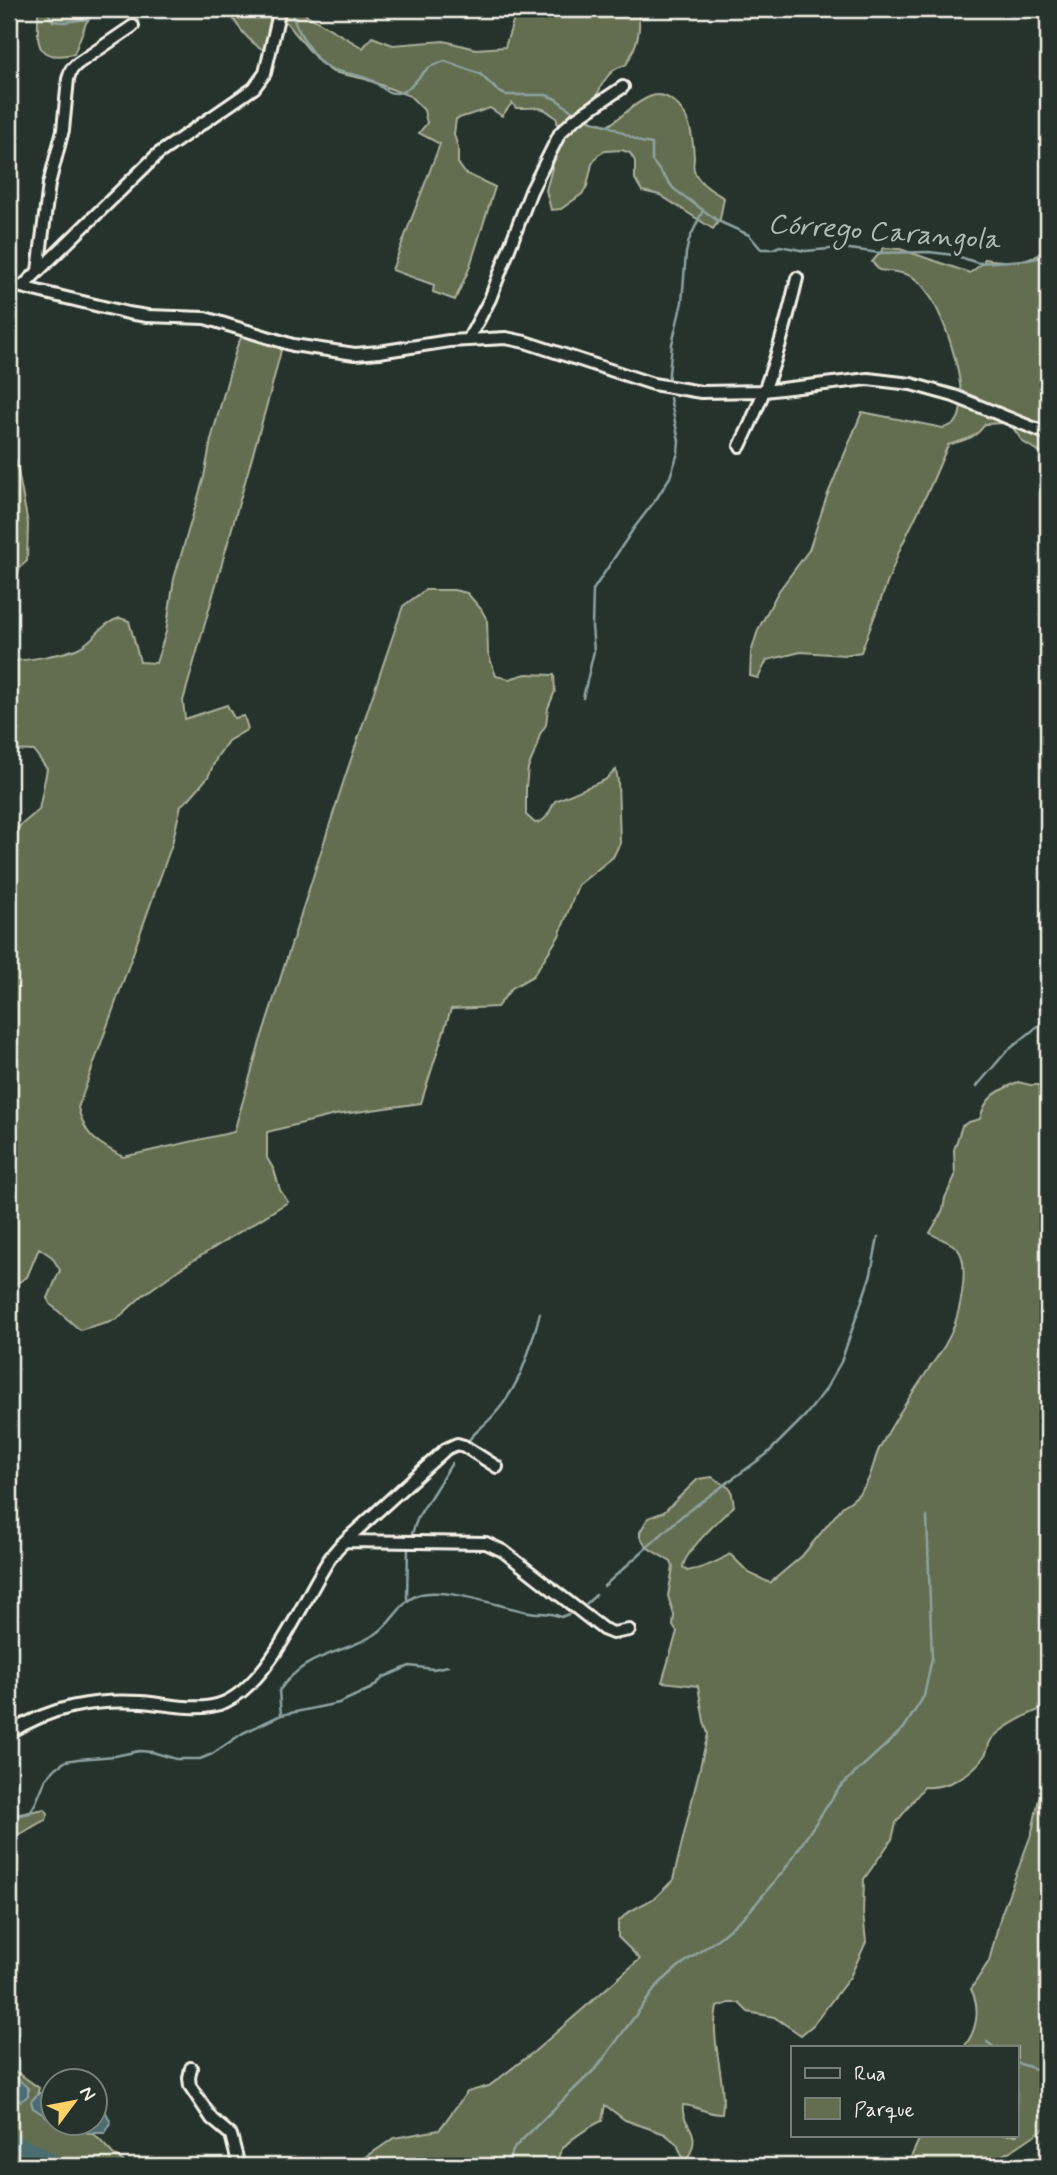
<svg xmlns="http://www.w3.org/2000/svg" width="1057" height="2175" viewBox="0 0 1057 2175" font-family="Mynerve,sans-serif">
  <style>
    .green { fill: #626e4f; stroke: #abb09c; stroke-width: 2 }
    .water { fill: #4b6d71; stroke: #8fa2a1; stroke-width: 2 }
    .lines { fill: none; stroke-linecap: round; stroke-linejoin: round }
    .stream { stroke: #8fa2a1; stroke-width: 2.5 }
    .river { stroke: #4b6d71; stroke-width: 14 }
    .minor-casing { stroke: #f4f1e8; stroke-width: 16 }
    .minor { stroke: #26332d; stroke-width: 10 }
    .labels { text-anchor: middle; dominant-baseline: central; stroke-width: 7; stroke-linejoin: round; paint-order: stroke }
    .water-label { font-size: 28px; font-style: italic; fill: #b0bcb8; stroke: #26332d }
  </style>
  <rect width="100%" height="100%" fill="#26332d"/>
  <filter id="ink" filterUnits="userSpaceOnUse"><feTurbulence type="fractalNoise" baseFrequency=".0143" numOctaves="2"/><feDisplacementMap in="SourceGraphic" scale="14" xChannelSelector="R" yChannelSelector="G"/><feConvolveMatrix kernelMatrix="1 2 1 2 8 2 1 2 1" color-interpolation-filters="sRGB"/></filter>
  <g filter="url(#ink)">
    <!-- green -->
    <path class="green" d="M38,9h59l-11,14 -12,31c-44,9 -35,-16 -36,-45z
      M227,9h76l2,5 58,34 9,-11 21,8 51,-4 32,8 29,-2 12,-38h120c6,20 -1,38 -11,56 -23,3 -31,36 -38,54l8,4 13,2c14,-9 25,-22 40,-28 9,-4 18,-1 25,5 16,12 19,36 20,55 0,6 -2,10 1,16 6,12 18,18 29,25l-4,21 -7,10 -53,-34 -18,-4 -7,-12v-18l-5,-8 -8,-3 -17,1 -7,4 -6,9 -5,22 -5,8 -21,15 -10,1 -5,-20 12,-43 -1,-28c-17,-16 -20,-10 -41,-11l-4,-5 -10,13 -12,-8 -34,11 -2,15 4,14v15l7,10 30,14 -26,82 -14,31 -22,-8 1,-7 -42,-15 48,-126 -21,-11 8,-10 -3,-13 -14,-14 -45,-17 -32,-7 -14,-10 -33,-40 -7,1 -13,28c-18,-8 -29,-26 -39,-42z
      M884,248l16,1 70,24 14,-11v-3c28,4 38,3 64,-7v205l-25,-15 -10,-14 -10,-5 -18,1c-9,15 -22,16 -37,21l-18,42 -30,62 -39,103 -17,3 -43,-3 -34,8 -9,18 -8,-2 1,-23 7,-23 20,-38 31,-42 18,-54 35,-84 81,16c7,-2 14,-4 16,-12 10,-30 -17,-112 -39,-133 -12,-12 -26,-11 -41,-13l-7,-8z
      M248,324l37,11 -16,62 -86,304 2,18 42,-14 7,13 10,-2 4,13 -20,12 -11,16 -9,20 -19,22 -8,6 -9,39 -94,264c9,32 18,33 45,49l111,-25 26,-90 84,-262 59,-174 22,-16h29l13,3 14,16 6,11 1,33 8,23 13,3 17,-5 28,1 1,16 -7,17 -2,17 -6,9 -4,15 -8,19 -2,19v28l9,8c12,-1 15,-13 20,-22l50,-21 11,-10 2,11 2,62 -7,14 -35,28 -19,51 -26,40 -21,12 -15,19 -46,2 -30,94 -86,12 -68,17v26l7,12 6,20 8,12 -110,68 -36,26 -25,23 -37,11 -30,-26 -2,-6 12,-28 -8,-13 -13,-9 -12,29 -18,11v-453l30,-25 8,-41 -13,-18 -25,-1v-89c15,0 58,-7 71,-14 16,-8 22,-25 40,-29l9,3 11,41 16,1 10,-31 8,-53 30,-102 7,-37 26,-94z
      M9,459l7,1 12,64 -1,37 -7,6 -5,20 -6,4z
      M1018,1082l12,3h18v145l-4,14 4,-2v465c-15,4 -47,20 -57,33 -3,4 -3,11 -6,15 -13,20 -39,34 -61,32l-28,36 -4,16 -28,40 -1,34 3,29 -16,35 -37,48 -12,10 -27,-18 -26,-5 -9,-9h-10l-12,4c-8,33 10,73 5,107 -17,0 -23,-8 -39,-9 -3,22 22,23 4,55l-5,-4 -5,-12 -12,-10 -40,-14 -20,-15 -3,16c-10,4 -37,21 -41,30 -4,6 -2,10 -7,15h-201l41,-28 45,-8 28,-38 22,-6 46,-35 105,-92 -22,-22v-15l9,-9 29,-16 17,-17 35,-146 -4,-13 -6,-35 -36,-4 15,-50 -4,-6 1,-11 -6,-19 5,-29 -2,-5 -23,-14 -8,-11v-5l8,-14 16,-6 34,-33 14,-2 19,12 3,17c-12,11 -50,46 -51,61l4,4c17,-3 29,-8 43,-17l19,19 21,10 32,-27 41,-50c9,-5 18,-13 23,-22 6,-10 8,-24 13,-35 13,-25 29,-50 45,-73 11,-17 23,-30 30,-50 6,-17 13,-50 8,-68 -4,-16 -20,-17 -32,-25l13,-23 2,-12 10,-22 -1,-26 8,-24 7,-4 11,-3c5,-22 17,-28 38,-37z
      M1048,1755v371l-34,23 -31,17h-76l14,-31h96v-88h-53c13,-17 17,-38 7,-58l18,-28 12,-46 31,-83z
      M44,1809l4,4 -2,7c-16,6 -20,15 -37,16v-20z
      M9,2070l9,3 21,15 -3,11 16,20v3l9,1 34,12 18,19 11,8 -1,4h-114z"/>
    <!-- water -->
    <path class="water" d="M9,2075l9,4 10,9v8l-7,5 -12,-4z
      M50,2092l2,1v27l-19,-12 -2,-7 8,-8z
      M95,2108l11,4 5,11 -6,10h-16l-29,-10 34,-1z"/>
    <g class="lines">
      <!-- stream -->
      <path class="stream" d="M50,9l-1,6 4,6 11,1 24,-3 -2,-10
        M227,9l7,6c10,0 16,-1 24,-6
        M292,9c-1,13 23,52 35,58 14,7 32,6 46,14 8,5 14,13 24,12 14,-2 20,-15 29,-23 5,-5 13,-7 19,-9l35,13 19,18 7,3h40l10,4 21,16
        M583,118l26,8 32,16 11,2v17l22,28 44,32 31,14 12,14h12l7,-3 25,5 37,-3 38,5 49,-1 25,3 24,8 50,-3 20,-4
        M668,383l4,-39 10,-42 4,-49 3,-13 14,-30
        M583,698l11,-47 -2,-24 1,-37 41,-62 23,-30 13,-21 8,-24 1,-12 -9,-43
        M976,1087l30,-35 42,-34
        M466,1444c7,-11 18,-18 26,-27 28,-29 38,-67 48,-104
        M410,1539l8,-22 34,-54
        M604,1586l80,-72 83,-60 38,-38 19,-24 17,-30 30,-88 7,-37
        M407,1601l1,-55
        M586,1604l10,-9
        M281,1715l-2,-24c27,-39 59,-35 95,-56 18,-10 25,-33 44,-40 28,-9 81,12 111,17 11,2 21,0 32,5l13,-5
        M9,1817l21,-4 6,-11 10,-23 10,-11 10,-7 12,-2 37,-3 24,-5 13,1 24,7h24l12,-5 31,-21 38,-18 58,-12 33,-15 12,-11 21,-9 5,-2 23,3 15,-3
        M987,2042l7,5
        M1017,2063l19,6h12
        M505,2166l10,-19 9,-9 74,-72 60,-81 20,-18 41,-29 29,-25 37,-44 54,-81 65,-60 20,-32 8,-38 -5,-141"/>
      <!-- river -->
      <path class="river" d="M9,2140l30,13 22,13"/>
      <!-- minor casing -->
      <g class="minor-casing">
        <path id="minor" d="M38,271l11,-87 14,-54 5,-51 3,-9 6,-6 56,-38
          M9,284l119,29 19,3 58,2 88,27 62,9 24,-2 70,-11 57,-3 19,4 128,42 48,8 63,-1 104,-12 43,5 43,12 94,38
          M22,287l136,-133 96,-66 11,-15 15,-64
          M468,340l22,-41 41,-108 29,-58 15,-14 48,-32
          M740,446c28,-57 43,-107 57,-168
          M345,1541l101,-92 11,-5 7,2 33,21
          M9,1733c42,-26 83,-34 132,-31 27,2 59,11 84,0 40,-18 71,-85 92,-122 8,-14 15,-28 28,-39l141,2 17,8 100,78 10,4 16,-3
          M191,2068l-2,10 1,8 22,33 19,16 8,31"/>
      </g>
      <!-- minor -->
      <use href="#minor" class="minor"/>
    </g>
  </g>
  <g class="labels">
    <!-- water labels -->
    <g class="water-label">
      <text transform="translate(884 233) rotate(4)">Córrego Carangola</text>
    </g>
  </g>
  <!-- margin -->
  <rect width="1057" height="2175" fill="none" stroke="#26332d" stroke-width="35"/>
  <rect x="18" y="18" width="1022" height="2140" fill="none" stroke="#f4f1e8" stroke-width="2.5" filter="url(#ink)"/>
  <!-- legend -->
  <rect x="791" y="2046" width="228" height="91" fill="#26332d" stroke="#787f78" stroke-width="2"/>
  <rect x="805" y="2068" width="35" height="10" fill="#26332d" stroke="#787f78" stroke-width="2"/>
  <text x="854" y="2080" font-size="21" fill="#f4f1e8">Rua</text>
  <rect x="805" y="2098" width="35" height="21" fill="#626e4f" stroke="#787f78" stroke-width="2"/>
  <text x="854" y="2116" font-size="21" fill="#f4f1e8">Parque</text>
  <!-- north arrow -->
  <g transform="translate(74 2102) rotate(58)"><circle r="33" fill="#26332d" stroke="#787f78" stroke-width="2"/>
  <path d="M0-5L12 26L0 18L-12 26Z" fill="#ffd166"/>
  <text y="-10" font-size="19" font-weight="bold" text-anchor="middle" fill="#f4f1e8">N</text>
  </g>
</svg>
